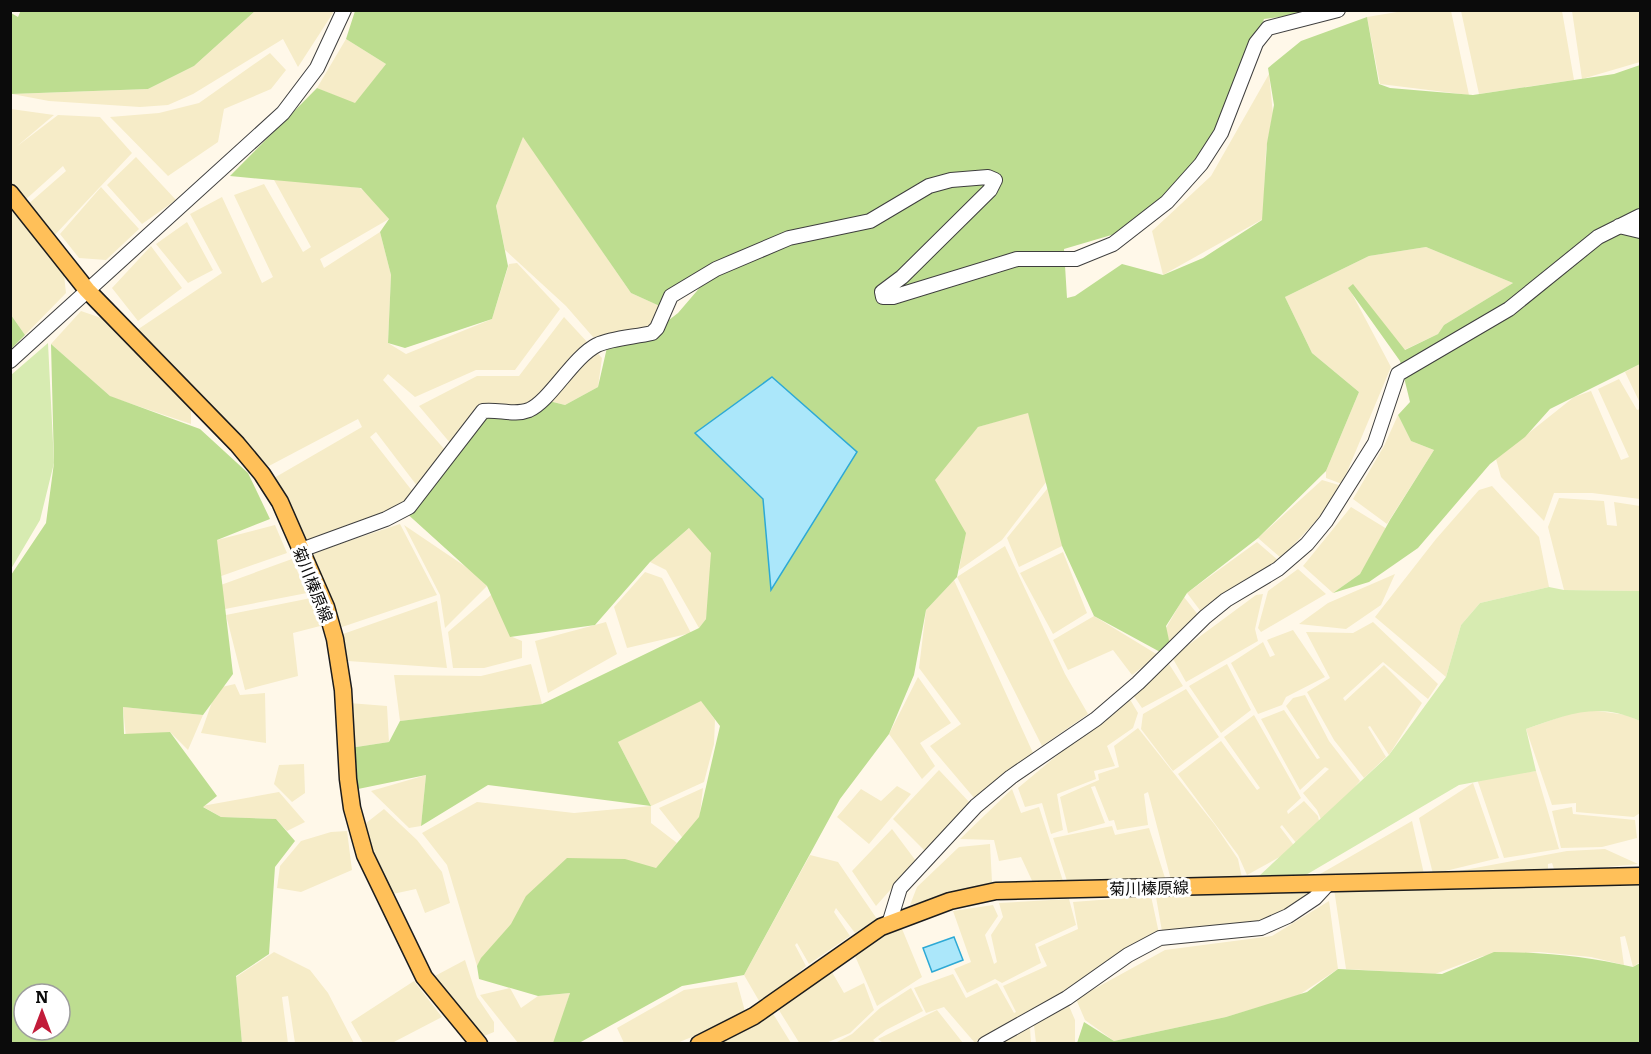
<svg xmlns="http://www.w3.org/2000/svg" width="1651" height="1054" viewBox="0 0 1651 1054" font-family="Literata,'Noto Sans JP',serif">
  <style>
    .farmland { fill: #f6ecc8 }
    .green { fill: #d7ebb1 }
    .forest { fill: #bddd90; fill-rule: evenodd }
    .water { fill: #abe7fa; stroke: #2da9d5; stroke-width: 1.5 }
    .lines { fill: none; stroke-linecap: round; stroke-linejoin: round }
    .minor-casing { stroke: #3e3e3e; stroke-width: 16 }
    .major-casing { stroke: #1c1c1c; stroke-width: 19 }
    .minor { stroke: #fff; stroke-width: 14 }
    .major { stroke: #ffc059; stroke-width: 16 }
    .labels { text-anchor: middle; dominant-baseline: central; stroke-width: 6; stroke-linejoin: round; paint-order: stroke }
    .street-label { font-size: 16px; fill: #0b0b0b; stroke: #fff }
  </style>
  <rect width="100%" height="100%" fill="#fff8e9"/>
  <!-- farmland -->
  <path class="farmland" d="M255,11h77l1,2 -35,54 -15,-28 -90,55 -25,11 -28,2 -91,-6 -37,-7 136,-5 46,-23z
    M1403,11h48l18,84 -89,-11 -13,-67z
    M1461,11h101l12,69 -95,14z
    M1572,11h68v51l-58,17z
    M346,39l40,25 -31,40 -38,-16z
    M270,53l16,17 -15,19 -47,20 -6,33 -50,34 -58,-59 49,-4 40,-10z
    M1269,74l4,40 -7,36 -3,69 -100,56 -11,-44 59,-55z
    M11,109l43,6 -38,32 42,-32 42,2 32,36 -81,86 -25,-33 40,-35 -3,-5 -39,35 -13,-16z
    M523,136l108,157 33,15 -7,20 -19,8 -45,1 -27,-31 -61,-56 -9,-44z
    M136,157l40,43 -34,24 -35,-39z
    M273,178l87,10 19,16 10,15 -69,40 4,9 56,-36 11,43 -3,68 18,11 86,-35 17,-55 8,-1 43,46 -45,61h-39l-61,27 -27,-23 -5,6 63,71 -25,40 -45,-59 -6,5 43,55 -10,18 -97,34 -32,-66 88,-51 -4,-8 -91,48 -133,-135 88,-59 -32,-59 32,-17 40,86 11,-6 -39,-82 30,-11 39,68 8,-5z
    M101,187l38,42 -33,31 -27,-2 -19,-24z
    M10,204l54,71 2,18 -41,42 -14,-20z
    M187,222l26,48 -25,13 -32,-39z
    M151,246l31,42 -44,33 -26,-33z
    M1426,247l87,36 -69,42 -6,9 -34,16 -51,-65 -4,3 42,79 -49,117 -16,-6v-7l33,-79 -47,-39 -27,-56 84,-41z
    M81,311l23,8 87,89v16l-80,-27 -60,-53z
    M564,317l38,41 -4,29 -33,18 -28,-7 -5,11 -81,35 -32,-38 58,-30h42z
    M1640,364v39l-15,-31z
    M1619,379l18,31 3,-1v90l-48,-6h-38l-10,28 -43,-44 -5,-18 78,-62 17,-6 30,69 8,-3 -31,-68z
    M1028,412l22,65 -48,63 -43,30 5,-28 -37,-64 51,-51z
    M1398,415l13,26 23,9 -47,74 -34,-25 31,-53z
    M1322,480l20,6 -26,35 -35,37 -23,-20z
    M1052,483l8,18 2,45 -43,21 -12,-29z
    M1492,486l47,51 10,50 -69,16 -19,22 -15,52 -71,-60 61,-78 43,-49z
    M1559,498l45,3 3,24 10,1 -3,-24 26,4v85l-76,-1 -16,-63z
    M1351,507l36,22 -27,45 -27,19 -30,-27z
    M400,524l37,71 -98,33 -30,-74z
    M275,525l12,28 -77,27 7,-40z
    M404,525l68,46 15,15 -42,42 -5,-33z
    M689,528l20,10 4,32 -7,49 -7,9 -33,-58 -16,-8z
    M1257,542l22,19 -35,19 -42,33 -15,-20z
    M1005,546l60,128 23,40 -46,32 -85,-169z
    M1063,552l24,61 -34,21 -33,-61z
    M292,559l15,34 -82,16 -7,-23z
    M1298,569l28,25 -65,38 -3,-4 10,-37z
    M645,572l17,6 29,55 -64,15 -13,-41z
    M1395,574l-14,31 -35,24 -47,-5 29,-21z
    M954,580l80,175 -59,44 -45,-53 31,-22 -42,-56 7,-58z
    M498,589l12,47 12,5v17l-38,10h-31l-5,-36z
    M1263,594l-8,35 3,12 -72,41 -14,-25 84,-62z
    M1184,597l15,19 -29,31 -4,-19z
    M311,598l13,27 -31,8 5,43 -53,14 -19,-75z
    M437,601l10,67 -99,-7 -5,-27z
    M1094,616l64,39 -26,20 -19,-25 -45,20 -15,-30z
    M606,622l11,32 -69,39 -13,-52z
    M1373,622l65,62 -10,15 -45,-37 -40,36 2,3 39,-36 38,38 -33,52 -19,-29 -2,1 18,30 -22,21 -30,-38 -27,-48 23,-14 -24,-46 47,1z
    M1293,630l32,47 -39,20 -4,8 -24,9 -27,-51 32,-21 7,15 5,-2 -8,-15z
    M531,664l11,40 -142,17 -6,-46 87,1z
    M1169,664l14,22 -41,22 -9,-13z
    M1227,664l24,46 -30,23 -32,-47z
    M918,677l33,46 -31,20 15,23 -13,13 -33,-45z
    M235,684l5,11 25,-2 1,50 -65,-10 16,-45z
    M1186,689l33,48 -46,34 -32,-42 2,-15z
    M1305,695l24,46 31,40 -37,43 -6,-14 -14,-17 26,-24 -4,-2 -25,23 -39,-71 23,-9 33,49 3,-1 -34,-52 7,-8z
    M1128,696l10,17 -5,15 -26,18 8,20 -21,5 2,8 -39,15 6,36 -12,4 -9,-31 -17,4 -7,-19z
    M701,700l14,20 -1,24 -10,38 -53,24v17l26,20 -21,25 -143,63 -36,35 -30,-101 -25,-32 55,-31 97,11 77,-7 -33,-64z
    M349,703l38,3 2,36 -39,6z
    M123,707l80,8 -15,35 -18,-18 -44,6z
    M1583,709l44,6 13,6v92l-6,4 -58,-5v-9l-24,2 -26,-76z
    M1254,715l47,83 -14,13 1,3 16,-13 14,15 2,10 -23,18 -15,-19 -2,2 16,21 -49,27 -9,-20 -60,-81 43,-33 36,49 3,-2 -36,-51z
    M1138,728l77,97 23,34 4,19 -71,2 -23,-88 -4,2 4,31 -31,5 -3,-10 -5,1 -14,-35 -4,1 14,36 -37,10 -8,-36 39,-17 -1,-6 21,-7 -5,-21z
    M304,764l1,29 -13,9 -18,-18 5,-19z
    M939,770l32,34 -45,48 -33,-33z
    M1536,771l23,78 -55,9 -27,-79z
    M426,775l-5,51 -12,2 -38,-37z
    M1473,783l26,75 -66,16 -14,-56z
    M897,786l14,8 -42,50 -32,-27 24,-28 20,12z
    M703,788l-6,51 -8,7 -30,-38z
    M1012,789l9,24 18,-6 24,74 -28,6 -14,-30 -22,4 -5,-21 -34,-1z
    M279,792l26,30 -18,9 -11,-12 -55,-2 -19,-11z
    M1572,807l1,7 62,6 2,18 -35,9 -41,1 -9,-37z
    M384,809l33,31 25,32 8,31 -25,10 -9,-24 -28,6 -27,-68z
    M1412,821l12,53 -109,3z
    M1112,826l3,9 34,-7 17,53 -98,3 -15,-46z
    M892,829l24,32 -40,45 -24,-35z
    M347,831l5,39 -51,22 -24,-4 3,-22 21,-25 30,-9z
    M990,844l2,38 -82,23 7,-18 42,-40z
    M1605,849l33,15 -83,8 -3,-9 -4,1v7h-89l108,-20z
    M810,855l28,7 39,57 -22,14 -19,-25 -2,4 16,24 -41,28 -12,-21 -2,2 11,21 -44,40 -18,-31z
    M1640,882v80l-7,5 -8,-31 -5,1 4,28 -33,-8 -52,-5 -56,4 -48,18 -89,-5 -12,-80z
    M1319,890l-58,38 -98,9 -7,-40z
    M1151,896l9,42 -93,60 -41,15 -51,30 -31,-36 -18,6 -12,-25 39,-14 13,24 31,-15 17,30 2,-1 -13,-26 44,-20 -9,-19 40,-18 -5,-27z
    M1069,899l7,26 -41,19 6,19 -39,20 -7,-4 -28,14 -13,-24 17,-7 -18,-51 40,-6 5,11 -13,19 9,29 3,-2 -6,-27 12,-18 -4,-14z
    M1329,901l9,68 -39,26 -73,22 -112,24 -29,-21 -9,-21 89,-49 107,-14z
    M900,924l22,53 -45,29 -22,-50z
    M274,952l36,18 18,23 26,50h-59l-7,-47 -6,1 6,46h-46l-6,-66z
    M465,960l12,37 17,25v10l-15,6 -46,-61z
    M832,972l12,21 20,-10 10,27 -24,23 -24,10 -26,1 -23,-37z
    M414,981l28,36 -50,26h-29l-12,-21z
    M737,982l9,33 -69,28h-53l-7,-15 67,-38z
    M510,988l11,20 17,-12 32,-3 -16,51 -36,-1 -38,-48z
    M911,988l12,23 -37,19 -13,10 3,3h-6l2,-2 -4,3 -31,-2 15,-8 28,-26z
    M1069,1006l6,14v23h-39l-2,-18z
    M937,1010l26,33h-80l-5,-4z
    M772,1012l19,31 -81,1z
    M1030,1028l1,15h-32z"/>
  <!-- green -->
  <path class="green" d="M48,343l6,120 -14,57 -29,49v-194z
    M1549,587l15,3 76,1v130c-44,-20 -72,-6 -114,8l10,42 -77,14 -160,94 -41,-2 131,-122 57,-78 15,-52 19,-22z"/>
  <!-- forest -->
  <path class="forest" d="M21,10h234v1l-61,55 -46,23 -137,5v-81l7,4z
    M355,11h971l-62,8 -41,109 -43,59 -55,44 -61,18 3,49 8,-2 47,-32 41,11 40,-17 59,-38 5,-77 7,-38 -6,-37 33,-27 66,-24 12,67 11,4 83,7 141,-21 26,-9v299l-90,45 -25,28 -35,27 -72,84 -49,34 -36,11 27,-19 30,-54 44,-70 -23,-9 -13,-26 12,-13 -10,-41 -52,-73 5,-4 52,66 33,-16 6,-9 69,-42 -87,-36 -57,9 -84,41 27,56 47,39 -33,79 -68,67 -71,55 -21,33 4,19 -8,8 -68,-37 -32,-70 -34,-133 -50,14 -43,53 31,53 -9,44 -31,33 -12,65 -25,59 -49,65 -96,176 -62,11 -103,57h-26l17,-50 -32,3 -59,-17 -2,-13 4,-8 30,-34 15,-28 41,-38 58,1 31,9 43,-51 21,-91 -19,-25 -83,41 33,64 -163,-21 -67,41 5,-51 -68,14 -8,-41 39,-6 11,-21 142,-17 157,-76 7,-9 5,-66 -22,-25 -39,34 -55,63 -85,12 -23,-51 -84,-76 80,-99 34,3 20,-16 28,7 33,-18 10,-44 44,-10 26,-20 36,-42 -50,37 -33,-15 -108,-156 -27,69 12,60 -16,53 -87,29 -17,-5 3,-68 -11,-43 9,-13 -28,-31 -131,-12 87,-88 38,15 31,-39 -40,-25z
    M11,315l14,20 -14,14h-1z
    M51,344l59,52 90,33 48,44 22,46 -53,21 16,134 -30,41 -80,-8 1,27 46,-2 47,64 -14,11 18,10 55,2 19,22 -20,26 -6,87 -33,22 6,67h-231v-468l35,-52 8,-60zM24,994h36v36h-36z
    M1494,952c48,0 92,4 139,15l7,-4v80h-563l7,-21 30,19 112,-24 81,-25 31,-23 104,5z"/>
  <!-- water -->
  <path class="water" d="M772,377l85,75 -86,138 -8,-91 -68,-66z
    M954,937l9,23 -31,12 -9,-24z"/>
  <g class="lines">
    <!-- minor casing -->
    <g class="minor-casing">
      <path id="minor" d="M1619,226l21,5
        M10,361l273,-248 34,-45 27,-58
        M301,550l85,-31 23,-12 74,-96c16,-2 31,5 46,-1 21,-9 44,-53 68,-65 15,-7 38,-8 55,-12l5,-5 14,-32 45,-27 73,-31 81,-17 59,-35 22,-6 37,-3 7,3 -5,10 -88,87 -20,15 1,5h10l124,-38h59l37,-15 54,-42 34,-38 20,-31 35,-90 12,-15 70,-18
        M889,924l11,-36 76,-82 35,-29 85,-58 42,-36 67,-66 21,-17 52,-31 29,-25 19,-23 49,-78 23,-69 111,-65 89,-72 42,-21
        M985,1044l82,-46 61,-43 32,-17 101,-10 27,-12 27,-18 13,-14"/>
    </g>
    <!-- major casing -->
    <g class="major-casing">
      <path id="major" d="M10,193l77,97 150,154 25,30 18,28 46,105 9,32 8,51 5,89 4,29 13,47 59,122 55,67
        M699,1044l55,-28 127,-89 69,-26 46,-10 644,-15"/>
    </g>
    <!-- minor -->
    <use href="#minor" class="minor"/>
    <!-- major -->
    <use href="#major" class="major"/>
  </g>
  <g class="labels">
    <!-- street labels -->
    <g class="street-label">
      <text transform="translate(314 584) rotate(68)">菊川榛原線</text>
      <text transform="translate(1149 887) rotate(-1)">菊川榛原線</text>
    </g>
  </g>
  <!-- border -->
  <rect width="1651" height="1054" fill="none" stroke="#0b0b0b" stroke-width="24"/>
  <!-- north arrow -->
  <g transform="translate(42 1012)"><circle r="28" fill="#ffffff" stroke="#9d9d9d" stroke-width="1.5"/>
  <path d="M0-4.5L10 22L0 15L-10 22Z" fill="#c21c3a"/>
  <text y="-9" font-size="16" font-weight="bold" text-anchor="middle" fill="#0b0b0b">N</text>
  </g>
</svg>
